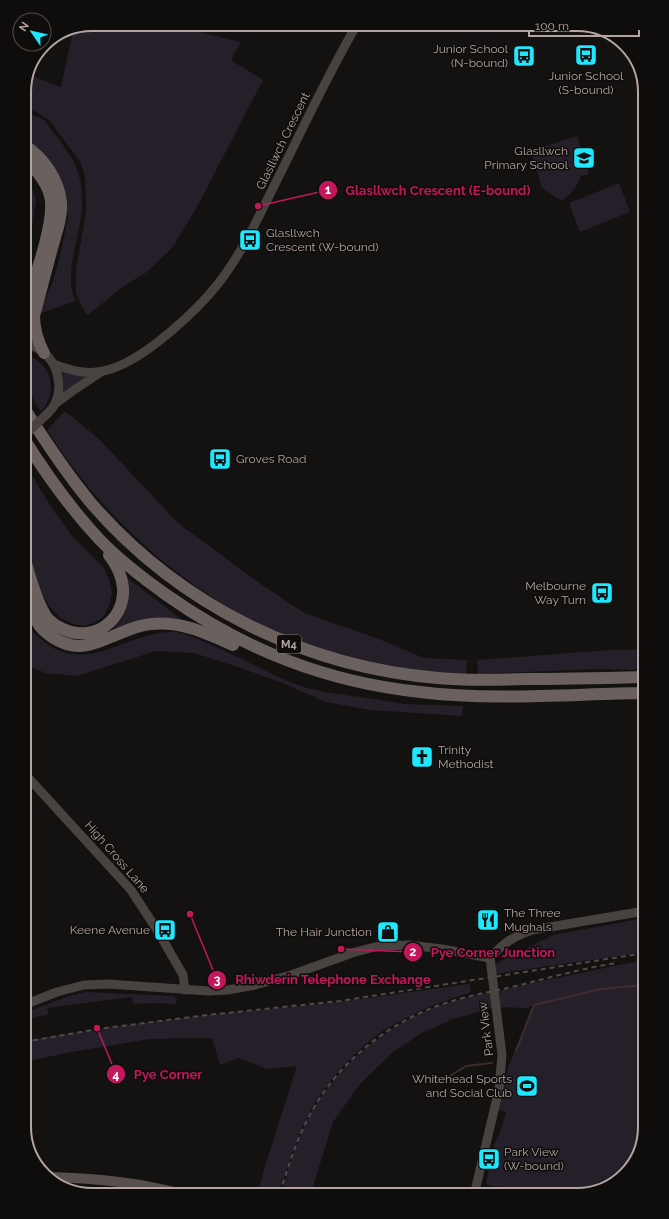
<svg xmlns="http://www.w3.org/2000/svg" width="669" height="1219" viewBox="0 0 669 1219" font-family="Raleway,sans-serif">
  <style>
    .green { fill: #241f28 }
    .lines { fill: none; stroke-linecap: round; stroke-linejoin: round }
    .stream { stroke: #3e2c2e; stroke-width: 2 }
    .secondary { stroke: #484240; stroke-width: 9 }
    .primary { stroke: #57504e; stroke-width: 10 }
    .highway { stroke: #6a605e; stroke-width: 12 }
    .rail { stroke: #4f4947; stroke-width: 2; stroke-dasharray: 5 4; stroke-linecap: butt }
    .secondary-bridge { stroke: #484240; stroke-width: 9 }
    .labels { text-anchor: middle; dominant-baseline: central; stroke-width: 3; stroke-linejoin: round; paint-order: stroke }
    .shield { fill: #0e0d0c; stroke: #837774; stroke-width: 1 }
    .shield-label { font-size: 11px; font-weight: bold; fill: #b5a4a1 }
    .poi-label { font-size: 12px; fill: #b5a4a1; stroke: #0e0d0c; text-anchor: end }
    .street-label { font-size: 12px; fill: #b5a4a1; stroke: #0e0d0c }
    .rim { fill: none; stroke: #b5a4a1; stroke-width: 2 }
    .leader { fill: none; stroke: #c2185b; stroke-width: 1.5 }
    .callout-dot { fill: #c2185b; stroke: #0e0d0c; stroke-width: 1.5 }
    .mark-label { font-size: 12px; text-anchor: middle; font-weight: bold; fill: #fff }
    .callout-label { font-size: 13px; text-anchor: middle; font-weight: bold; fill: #c2185b; stroke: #0e0d0c; stroke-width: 3; stroke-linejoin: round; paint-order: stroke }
  </style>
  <rect width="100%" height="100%" fill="#131211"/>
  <!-- green -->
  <path class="green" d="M182,28l59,14 -10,18 32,20 -65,125 -25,42 -26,25 -23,14 -36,29 -2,-1 -10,-20v-25l10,-57 -1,-35 -4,-14 -31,-42 -12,-8 -14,-6v-19l6,-13 31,12 12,-55 5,1 1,-4z
    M24,112c6,3 15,4 20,8 4,3 6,9 9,12 23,28 33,48 28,84 -3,28 -17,57 -6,85l-36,13 14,-33 7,-25 8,-39 -2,-14 -42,-61z
    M577,136l8,28h2l2,10 -8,2c-4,11 -10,18 -19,25l-20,-13 -11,-37z
    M24,175l4,3 8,22 -8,51 -4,16z
    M619,183l11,29 -50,20 -11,-29z
    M24,354c28,8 35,37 17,58l-17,-28z
    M63,371l21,5v2l-8,5 -13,11 -1,-22z
    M65,411l34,28 79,84 80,59 46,31 75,26 45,19 43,2 -1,16c-22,-2 -45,-3 -66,-6 -15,-2 -30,-7 -45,-11 -10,-2 -22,-4 -32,-7 -116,-42 -210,-119 -276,-222z
    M24,463l29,47 21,28 30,30 5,11 3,14 -3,13 -5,10 -9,7 -12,3 -10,-2 -14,-7 -10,-11 -8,-15 -17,-52z
    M126,577l58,44 -80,16c22,-17 28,-33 22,-60z
    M24,614c3,13 12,21 22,29 42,32 82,-12 127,-11 11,0 24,7 34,11 31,13 59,30 91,42 20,7 41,9 62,12 15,2 30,5 45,7 19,1 39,1 58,2l-1,10 -92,-6 -44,-8 -41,-18 -44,-16 -47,-15 -38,-2 -79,25 -31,-3 -22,-8z
    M645,649v21l-48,-1 -119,5 -1,-14 132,-10z
    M645,918v34l-150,22v-10l58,-29z
    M645,960v168l-12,37 -24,20h-9l-1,5h-57l-52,-4 -4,-3 8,-39 6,-11 6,-21 -9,-2 11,-42 25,-63 -5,3 -32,-1 -43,12 -31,14 -29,19 -33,32 -27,38 -22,71h-30c9,-28 17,-57 31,-82 28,-48 77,-88 129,-106 29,-10 59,-14 88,-21 39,-8 77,-17 116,-24z
    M469,984l2,8c-19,7 -39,12 -57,22 -12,6 -26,13 -37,21 -24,18 -52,49 -66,75 -14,26 -23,55 -32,83h-21l7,-27 32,-100 -30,3 -29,-11 -18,7 -8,-27 -62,1 -84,14 -42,9v-20l6,-2 68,-11 109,-14 133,-13z
    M87,992l86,4 4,3 -1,5 -22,-1 -21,1 -1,-7 -85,11 2,6 -25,6v-7l45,-17z"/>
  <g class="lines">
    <!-- stream -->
    <path class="stream" d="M516,1051l18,-46 67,-16 44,-4
      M445,1079l21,-13 26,-3"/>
    <!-- secondary -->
    <path class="secondary" d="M24,343c7,2 14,5 20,10 17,14 21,45 3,61
      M53,364c17,6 32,11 50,7 39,-7 101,-66 123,-98 20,-28 36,-63 51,-93 26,-52 50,-104 79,-154
      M55,404l19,-14 27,-18
      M24,773l107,117 28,43 24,42 2,15
      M490,958c14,-16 23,-21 42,-28l113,-19
      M24,1005l33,-13 27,-7 24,-1 101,7 19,-1 27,-5 36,-10 64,-23 24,-6 30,-1 33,4 48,9
      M475,1191l24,-102 3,-34 -12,-97"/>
    <!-- primary -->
    <path class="primary" d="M49,1177c44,1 89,5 132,17
      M76,1191l34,4"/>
    <!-- highway -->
    <path class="highway" d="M24,145c19,12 35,34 37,58 1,15 -5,30 -9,45 -6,22 -12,45 -18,68 0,14 3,24 10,37
      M24,305c11,-25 29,-78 27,-104 -2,-16 -14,-32 -27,-41
      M24,408c21,33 42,65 67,95 88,102 214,164 347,175 29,3 58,2 87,1 40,0 80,-1 120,-2
      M24,439c22,35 47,70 75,100 21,22 45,40 69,57 77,54 158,86 252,96 74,9 150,2 225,1
      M24,556c5,18 13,49 24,63 4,4 10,8 15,10 30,14 62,-8 60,-41 -1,-12 -7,-24 -14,-33
      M24,585c3,12 6,24 12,35 7,14 27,26 43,26 10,0 20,-4 29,-8 14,-5 28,-13 43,-14 30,-3 55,9 82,21"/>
    <!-- rail -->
    <path class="rail" d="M24,1042l74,-13 109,-14 133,-14 305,-48
      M280,1193c9,-28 17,-56 32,-82 27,-49 76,-88 128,-106 25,-9 50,-13 76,-19 33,-8 67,-18 101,-23"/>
    <!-- secondary-bridge -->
    <path class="secondary-bridge" d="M24,436l23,-22"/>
  </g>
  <!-- icons -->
  <defs>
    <g id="bus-square" transform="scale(1.15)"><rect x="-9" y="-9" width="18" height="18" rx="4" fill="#1ee7fe" stroke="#0e0d0c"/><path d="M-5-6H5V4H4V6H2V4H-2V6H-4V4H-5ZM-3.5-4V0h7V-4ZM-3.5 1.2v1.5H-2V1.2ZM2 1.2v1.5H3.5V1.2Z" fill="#111"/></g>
    <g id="school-square" transform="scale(1.15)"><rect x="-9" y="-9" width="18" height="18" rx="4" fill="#1ee7fe" stroke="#0e0d0c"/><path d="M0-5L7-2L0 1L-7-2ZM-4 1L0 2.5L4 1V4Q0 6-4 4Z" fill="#111"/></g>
    <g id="church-square" transform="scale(1.15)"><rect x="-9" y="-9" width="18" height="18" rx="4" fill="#1ee7fe" stroke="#0e0d0c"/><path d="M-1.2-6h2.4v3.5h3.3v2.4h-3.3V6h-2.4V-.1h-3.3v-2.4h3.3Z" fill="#111"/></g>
    <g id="restaurant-square" transform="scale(1.15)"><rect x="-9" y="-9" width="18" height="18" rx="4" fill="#1ee7fe" stroke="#0e0d0c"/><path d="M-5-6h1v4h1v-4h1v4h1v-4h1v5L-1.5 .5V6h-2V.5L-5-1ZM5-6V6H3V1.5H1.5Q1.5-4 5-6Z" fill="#111"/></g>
    <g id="shop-square" transform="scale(1.15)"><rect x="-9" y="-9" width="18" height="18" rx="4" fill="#1ee7fe" stroke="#0e0d0c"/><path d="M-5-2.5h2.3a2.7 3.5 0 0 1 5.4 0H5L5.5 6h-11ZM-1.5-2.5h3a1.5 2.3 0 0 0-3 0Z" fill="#111"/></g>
    <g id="stadium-square" transform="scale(1.15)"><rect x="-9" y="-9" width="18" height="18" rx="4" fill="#1ee7fe" stroke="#0e0d0c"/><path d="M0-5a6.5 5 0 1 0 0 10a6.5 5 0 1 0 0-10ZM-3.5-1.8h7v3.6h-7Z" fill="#111"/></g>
  </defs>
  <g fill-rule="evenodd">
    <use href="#bus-square" x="586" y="55"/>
    <use href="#bus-square" x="524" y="56"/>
    <use href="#school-square" x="584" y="158"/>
    <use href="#bus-square" x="250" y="240"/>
    <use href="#bus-square" x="220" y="459"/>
    <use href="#bus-square" x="602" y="593"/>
    <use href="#church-square" x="422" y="757"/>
    <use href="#restaurant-square" x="488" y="920"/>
    <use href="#bus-square" x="165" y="930"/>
    <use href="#shop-square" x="388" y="932"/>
    <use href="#stadium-square" x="527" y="1086"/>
    <use href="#bus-square" x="489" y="1159"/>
  </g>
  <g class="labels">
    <!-- shield labels -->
    <rect class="shield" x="277" y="635" width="24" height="18" rx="3"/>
    <g class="shield-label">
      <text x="289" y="644">M4</text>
    </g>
    <!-- poi labels -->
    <g class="poi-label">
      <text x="508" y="49">Junior School<tspan x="508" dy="14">(N-bound)</tspan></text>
      <text x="586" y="76" text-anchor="middle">Junior School<tspan x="586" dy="14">(S-bound)</tspan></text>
      <text x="568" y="151">Glasllwch<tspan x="568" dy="14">Primary School</tspan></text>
      <text x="266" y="233" text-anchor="start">Glasllwch<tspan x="266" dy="14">Crescent (W-bound)</tspan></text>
      <text x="236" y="459" text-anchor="start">Groves Road</text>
      <text x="586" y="586">Melbourne<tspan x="586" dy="14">Way Turn</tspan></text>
      <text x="438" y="750" text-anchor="start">Trinity<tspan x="438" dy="14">Methodist</tspan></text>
      <text x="504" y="913" text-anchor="start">The Three<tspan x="504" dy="14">Mughals</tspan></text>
      <text x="150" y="930">Keene Avenue</text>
      <text x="372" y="932">The Hair Junction</text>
      <text x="512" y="1079">Whitehead Sports<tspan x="512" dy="14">and Social Club</tspan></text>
      <text x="504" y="1152" text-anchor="start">Park View<tspan x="504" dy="14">(W-bound)</tspan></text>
    </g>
    <!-- street labels -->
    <g class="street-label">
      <text transform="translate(283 141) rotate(-64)">Glasllwch Crescent</text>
      <text transform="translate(117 857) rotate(49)">High Cross Lane</text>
      <text transform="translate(486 1029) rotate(-97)">Park View</text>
    </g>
  </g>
  <!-- crop -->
  <path d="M0 0H669V1219H0ZM92 31H577A61 61 0 0 1 638 92V1127A61 61 0 0 1 577 1188H92A61 61 0 0 1 31 1127V92A61 61 0 0 1 92 31Z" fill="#0e0d0c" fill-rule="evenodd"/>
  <path class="rim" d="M92 31H577A61 61 0 0 1 638 92V1127A61 61 0 0 1 577 1188H92A61 61 0 0 1 31 1127V92A61 61 0 0 1 92 31Z"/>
  <!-- callouts -->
  <path class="leader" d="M258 206L328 190M341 949L413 952M190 914L217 980M97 1028L116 1074"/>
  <g class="callout-dot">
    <circle cx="258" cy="206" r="4"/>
    <circle cx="341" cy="949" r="4"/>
    <circle cx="190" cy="914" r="4"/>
    <circle cx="97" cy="1028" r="4"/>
    <circle cx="328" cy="190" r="10"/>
    <circle cx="413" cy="952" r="10"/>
    <circle cx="217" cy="980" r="10"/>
    <circle cx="116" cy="1074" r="10"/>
  </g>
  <g class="mark-label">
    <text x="328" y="194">1</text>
    <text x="413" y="956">2</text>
    <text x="217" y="984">3</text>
    <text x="116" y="1079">4</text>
  </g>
  <g class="callout-label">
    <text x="438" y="195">Glasllwch Crescent (E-bound)</text>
    <text x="493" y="957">Pye Corner Junction</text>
    <text x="333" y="984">Rhiwderin Telephone Exchange</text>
    <text x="168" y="1079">Pye Corner</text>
  </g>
  <!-- north arrow -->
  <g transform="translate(32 32) rotate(304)"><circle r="19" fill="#0e0d0c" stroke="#514948"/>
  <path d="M0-3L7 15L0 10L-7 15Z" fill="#1ee7fe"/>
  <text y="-6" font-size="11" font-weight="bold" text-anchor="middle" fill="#b5a4a1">N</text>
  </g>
  <!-- scale -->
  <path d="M529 30v6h110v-6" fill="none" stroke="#b5a4a1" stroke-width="2"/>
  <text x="535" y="30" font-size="12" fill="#b5a4a1" stroke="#0e0d0c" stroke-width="3" paint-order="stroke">100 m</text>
</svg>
